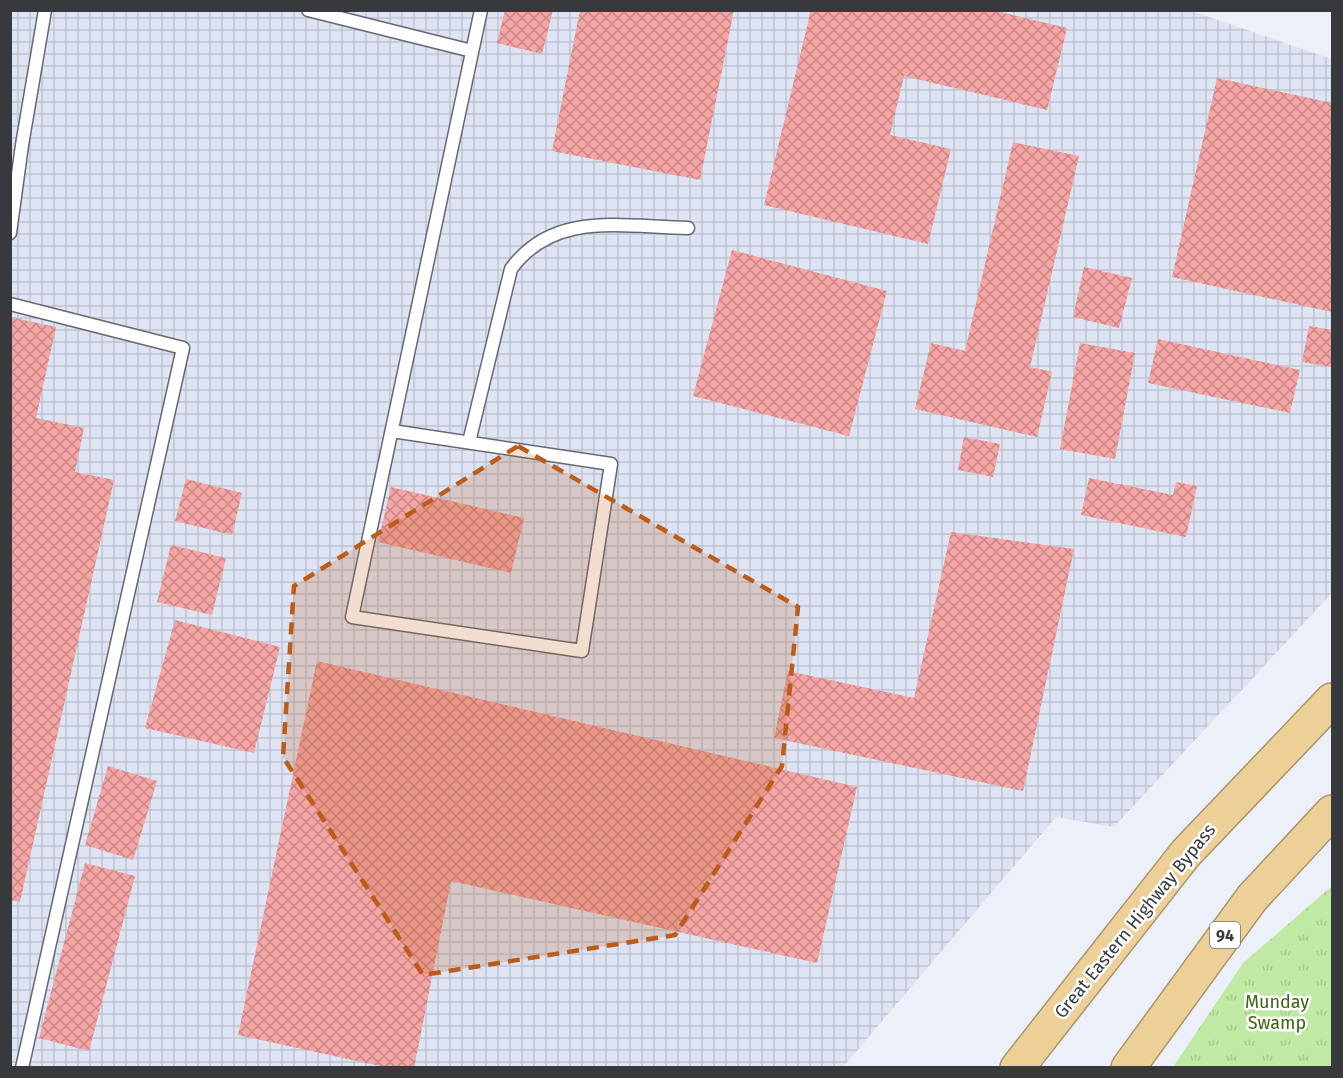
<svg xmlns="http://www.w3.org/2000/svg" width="1343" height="1078" viewBox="0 0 1343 1078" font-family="'Fira Sans',sans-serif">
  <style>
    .industrial { fill: url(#industrial-grid) }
    .park { fill: url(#park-tufts) }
    .building { fill: url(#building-cross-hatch) }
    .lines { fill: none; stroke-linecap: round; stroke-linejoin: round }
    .service-casing { stroke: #65686f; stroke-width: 15 }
    .trunk-casing { stroke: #a99468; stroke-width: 36 }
    .service { stroke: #fff; stroke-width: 12 }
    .trunk { stroke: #ecd098; stroke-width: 33 }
    .marked { fill: #bc5c18; fill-opacity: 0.2; stroke: #bc5c18; stroke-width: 4.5; stroke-dasharray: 12 8; stroke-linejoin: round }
    .labels { text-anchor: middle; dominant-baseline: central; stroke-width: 5; stroke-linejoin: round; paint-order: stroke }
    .shield { fill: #fff; stroke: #737476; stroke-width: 1.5 }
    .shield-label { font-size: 16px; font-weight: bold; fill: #37393c }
    .street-label { font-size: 18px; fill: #37393c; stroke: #fff }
    .park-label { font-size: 18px; fill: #3b6410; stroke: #fff }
  </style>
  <defs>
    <pattern id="industrial-grid" width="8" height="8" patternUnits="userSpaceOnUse" patternTransform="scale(1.5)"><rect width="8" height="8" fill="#dee4f3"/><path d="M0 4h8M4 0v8" fill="none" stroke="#bfc4d1"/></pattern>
    <pattern id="park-tufts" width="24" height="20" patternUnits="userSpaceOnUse" patternTransform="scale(1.5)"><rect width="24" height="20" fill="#c0e9a3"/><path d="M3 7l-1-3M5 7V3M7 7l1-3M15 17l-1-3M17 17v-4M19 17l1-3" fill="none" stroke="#a6c98d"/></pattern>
    <pattern id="building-cross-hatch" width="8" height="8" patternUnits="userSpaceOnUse" patternTransform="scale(1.5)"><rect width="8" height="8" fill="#f5a5a3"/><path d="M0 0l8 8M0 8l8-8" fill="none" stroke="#c78786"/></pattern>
  </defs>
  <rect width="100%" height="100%" fill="#ecf0f8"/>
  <!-- industrial -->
  <path class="industrial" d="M1188,10l144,49v534l-218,234 -58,-10 -213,250h-832l-1,-1056z"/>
  <!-- park -->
  <path class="park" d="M1332,886v181h-159l70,-104z"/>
  <!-- building -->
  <path class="building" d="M505,10h48l-11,44 -45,-11z
    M580,10h154l-34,170 -148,-29z
    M811,10h181l75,18 -20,82 -143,-34 -14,59 61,14 -23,95 -164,-39z
    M1217,78l115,25v209l-160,-35z
    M1013,142l66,14 -49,211 22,5 -15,65 -122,-28 16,-66 34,8z
    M732,250l155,41 -38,145 -156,-40z
    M1084,267l48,11 -13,50 -46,-11z
    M10,317l46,10 -20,91 48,10 -9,44 39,8 -94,422 -10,-2z
    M1309,326l23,4v37l-30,-5z
    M1158,339l142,31 -10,43 -142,-30z
    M1080,343l55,10 -20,106 -55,-10z
    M964,437l36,7 -7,33 -35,-7z
    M1089,478l84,17 3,-13 21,4 -11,51 -105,-22z
    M186,479l56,14 -10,42 -57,-14z
    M391,487l133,31 -13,55 -133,-31z
    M951,532l123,17 -51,242 -249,-53 14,-67 126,27z
    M171,545l55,13 -14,57 -55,-13z
    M175,620l105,27 -26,106 -109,-25z
    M317,661l540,126 -40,176 -366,-82 -37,187h-25l-151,-33z
    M108,766l49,15 -24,79 -48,-15z
    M85,863l50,13 -46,175 -50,-13z"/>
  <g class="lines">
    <!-- service casing -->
    <g class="service-casing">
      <path id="service" d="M308,10l164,41
        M10,233l12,-88 23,-135
        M10,304l173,44 -161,720
        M392,431l219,33 -29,187 -230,-34 129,-607
        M469,442l42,-173c43,-59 112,-42 177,-41"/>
    </g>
    <!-- trunk casing -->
    <g class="trunk-casing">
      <path id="trunk" d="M1017,1068l169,-215 146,-153
        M1128,1068l124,-170 80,-86"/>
    </g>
    <!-- service -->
    <use href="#service" class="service"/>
    <!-- trunk -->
    <use href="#trunk" class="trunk"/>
  </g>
  <!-- marked area -->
  <path class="marked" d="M518,446l280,161 -16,159 -107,169 -252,40 -140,-218 11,-171z"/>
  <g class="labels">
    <!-- shield labels -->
    <rect class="shield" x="1210" y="922" width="30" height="26" rx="4.5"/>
    <g class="shield-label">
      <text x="1225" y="935">94</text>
    </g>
    <!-- street labels -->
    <g class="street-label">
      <text transform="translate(1135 921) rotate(-51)">Great Eastern Highway Bypass</text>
    </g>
    <!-- park labels -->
    <g class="park-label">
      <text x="1277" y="1002">Munday<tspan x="1277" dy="21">Swamp</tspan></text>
    </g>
  </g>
  <!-- border -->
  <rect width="1343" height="1078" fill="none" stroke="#37393c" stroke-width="24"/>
</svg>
